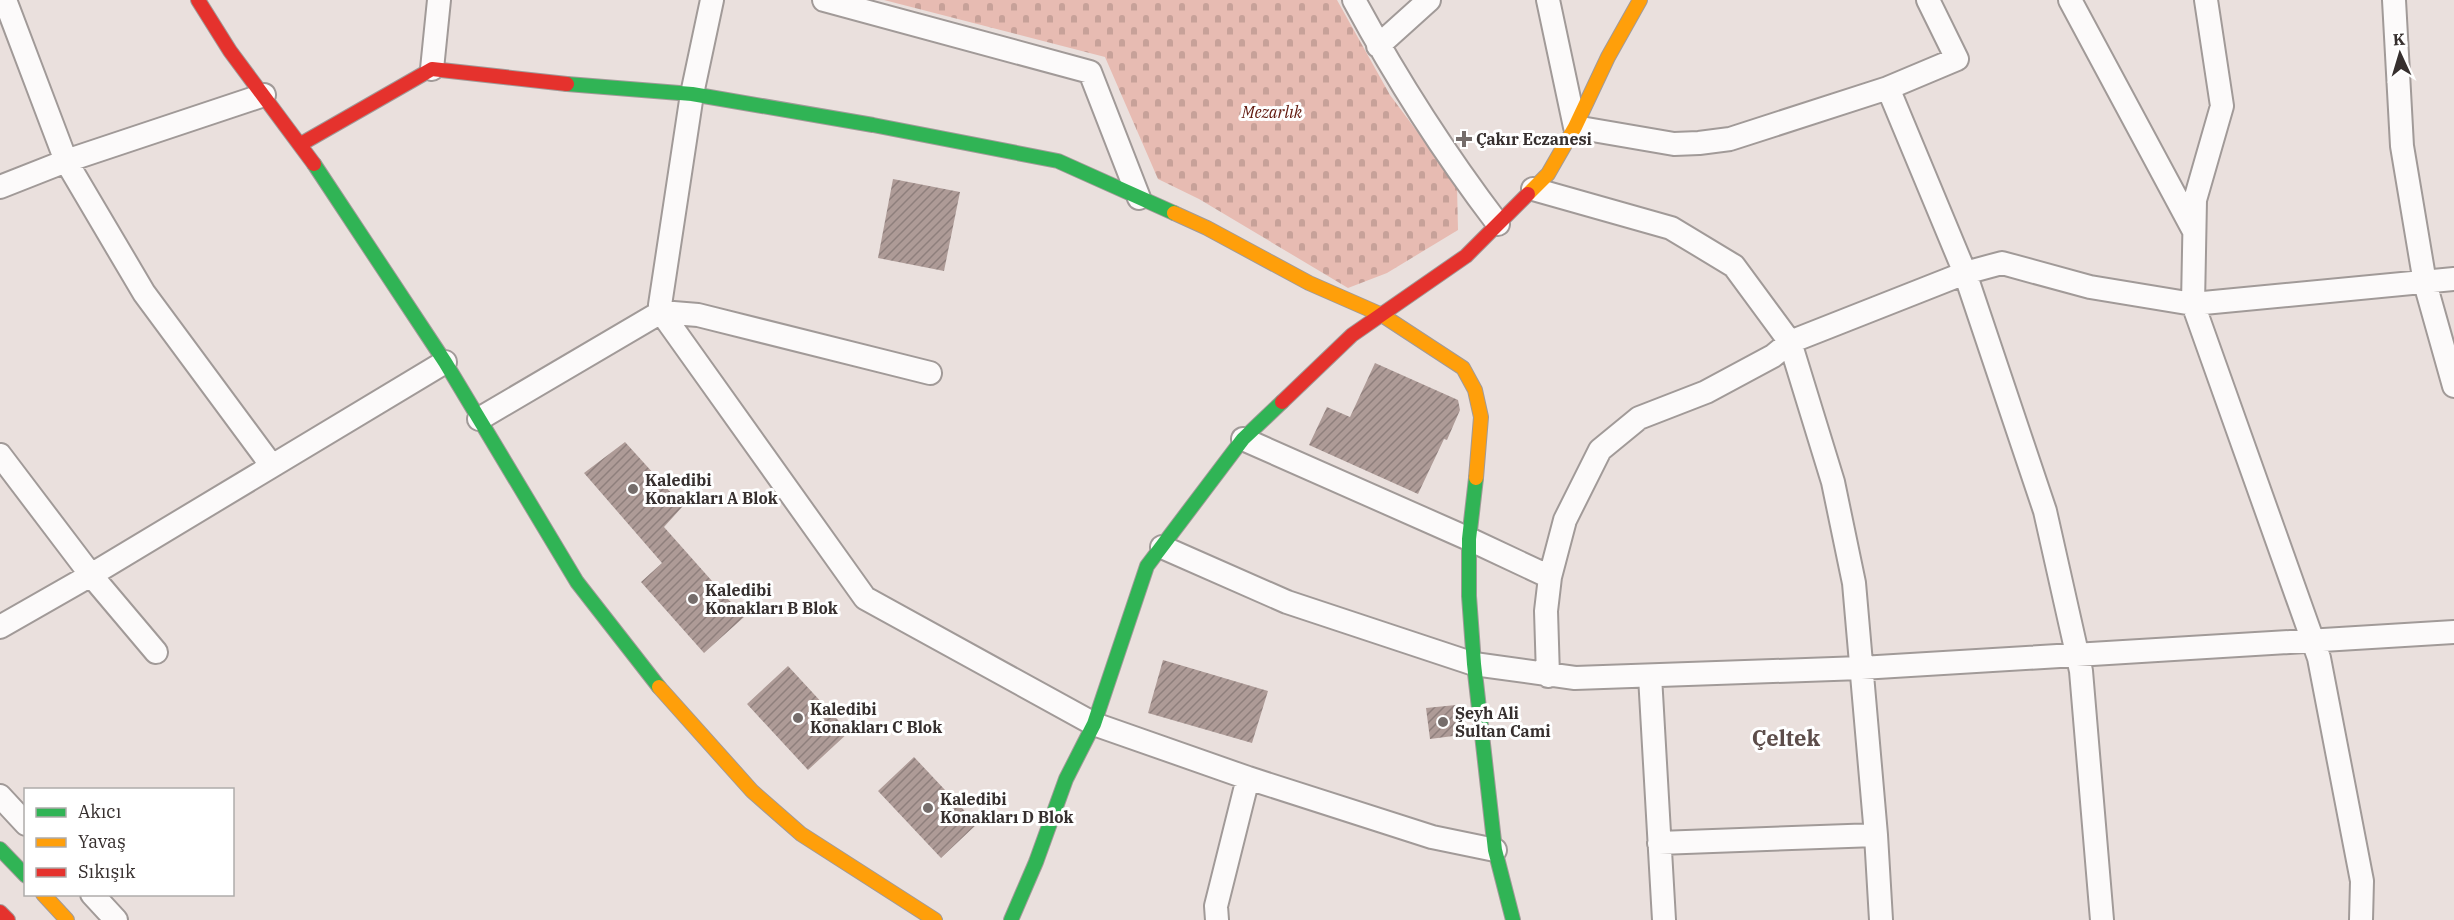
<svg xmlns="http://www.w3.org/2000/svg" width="2454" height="920" viewBox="0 0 2454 920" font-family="'IBM Plex Serif',serif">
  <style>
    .cemetery { fill: url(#cemetery-stones) }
    .building { fill: url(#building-hatch) }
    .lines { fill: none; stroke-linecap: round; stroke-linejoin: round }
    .street-casing { stroke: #a19a98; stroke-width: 26 }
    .fast-casing { stroke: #a19a98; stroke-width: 16 }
    .slow-casing { stroke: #a19a98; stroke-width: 16 }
    .jam-casing { stroke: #a19a98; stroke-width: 16 }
    .street { stroke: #fcfafa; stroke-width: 22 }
    .fast { stroke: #30b455; stroke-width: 14 }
    .slow { stroke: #ff9f0a; stroke-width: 14 }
    .jam { stroke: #e5322d; stroke-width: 14 }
    .poi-dot { fill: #756d6b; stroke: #fff; stroke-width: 2 }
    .labels { text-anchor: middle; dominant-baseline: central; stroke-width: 6; stroke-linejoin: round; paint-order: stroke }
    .park-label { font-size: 16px; font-style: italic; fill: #5f160b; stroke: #fff }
    .poi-label { font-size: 16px; font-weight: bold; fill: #362f2e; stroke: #fff; text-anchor: start }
    .district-label { font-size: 22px; font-weight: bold; fill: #5d4d4a; stroke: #fff }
  </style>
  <defs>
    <pattern id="cemetery-stones" width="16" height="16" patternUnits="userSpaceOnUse" patternTransform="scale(1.5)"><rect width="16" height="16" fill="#e7bbb2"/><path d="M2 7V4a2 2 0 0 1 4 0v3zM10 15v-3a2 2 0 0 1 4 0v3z" fill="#c7a199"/></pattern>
    <pattern id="building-hatch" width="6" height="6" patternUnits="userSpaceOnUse" patternTransform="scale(1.5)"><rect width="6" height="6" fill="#ae9b97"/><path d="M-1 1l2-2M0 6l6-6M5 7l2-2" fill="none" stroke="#8e7f7c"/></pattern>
  </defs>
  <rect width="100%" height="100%" fill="#eae0dd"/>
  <!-- cemetery -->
  <path class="cemetery" d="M884,0h453l53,95 67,90 1,45 -71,43 -39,15 -149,-89 -41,-20 -53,-122z"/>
  <!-- building -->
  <path class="building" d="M893,179l67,13 -16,79 -66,-13z
    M1375,363l83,37 2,10 -13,30 -3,-1 -26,55 -109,-49 18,-38 23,10z
    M625,442l58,64 -19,21 80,90 -40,36 -63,-71 21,-19 -78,-90z
    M1163,660l105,31 -16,52 -104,-30z
    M788,666l61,66 -41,38 -61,-66z
    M1456,705l5,30 -31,4 -4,-31z
    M914,757l63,67 -36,34 -63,-67z"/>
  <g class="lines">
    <!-- street casing -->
    <g class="street-casing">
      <path id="street" d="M5,0l61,161 78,132 128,173
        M824,0l266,72 49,126
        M1354,0c42,78 90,153 144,224
        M1548,0l27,127 99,17 25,-1 31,-4 158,-51
        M1928,0l29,59 -69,29 77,185 80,238 36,160 21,249
        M2070,0l124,231
        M2206,0l16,106 -27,94 -2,104 126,354 43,223 -1,39
        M2394,0l8,146 23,137 29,103
        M1378,46l51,-46
        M432,69l7,-69
        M0,187l66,-26 198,-66
        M1533,189l138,39 63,38 56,76 43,140 21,101 22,252 5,85
        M661,312l204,286 229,126 154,54 184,59 63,13
        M661,312l37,3 232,58
        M479,419l182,-107 -1,-7 32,-211 20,-94
        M1243,439l226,100 81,38
        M0,455l91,120 65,77
        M1162,547l125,55 187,62 101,14 286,-10 593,-36
        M0,627l91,-52 354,-213
        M1548,676l-2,-65 4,-34 15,-57 35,-70 39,-32 67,-26 67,-36 17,-14 175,-69 37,-10 88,24 103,17 261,-25
        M1650,676l14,244
        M0,796l26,28
        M1659,843l217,-8
        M92,894l24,26
        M1217,920l-1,-14 32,-128"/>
    </g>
    <!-- fast casing -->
    <g class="fast-casing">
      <path id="fast" d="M567,84l125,10 181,31 185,36 116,52
        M314,164l131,198 132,220 82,105
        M1476,478l-7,61v57l5,68 21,186 18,70
        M0,849l26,27
        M1011,920l25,-58 30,-83 28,-55 53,-158 96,-127 39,-37"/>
    </g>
    <!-- slow casing -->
    <g class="slow-casing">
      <path id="slow" d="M1528,194l20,-20 27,-47 33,-70 32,-57
        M1174,213l33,15 102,55 73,32 81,53 12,22 6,27 -5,61
        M659,687l93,104 49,43 134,86
        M43,894l24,26"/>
    </g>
    <!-- jam casing -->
    <g class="jam-casing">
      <path id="jam" d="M198,0l32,51 84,113
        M301,144l131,-75 135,15
        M1282,402l70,-67 114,-79 62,-62
        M0,912l8,8"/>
    </g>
    <!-- street -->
    <use href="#street" class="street"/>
    <!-- fast -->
    <use href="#fast" class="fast"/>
    <!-- slow -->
    <use href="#slow" class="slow"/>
    <!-- jam -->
    <use href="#jam" class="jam"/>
  </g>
  <!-- markers -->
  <g class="poi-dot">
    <path d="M1461 130h6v6h6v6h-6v6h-6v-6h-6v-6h6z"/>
    <circle cx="633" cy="489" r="6"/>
    <circle cx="693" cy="599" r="6"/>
    <circle cx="798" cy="718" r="6"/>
    <circle cx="1443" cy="722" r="6"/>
    <circle cx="928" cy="808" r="6"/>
  </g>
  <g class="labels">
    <!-- park labels -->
    <g class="park-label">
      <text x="1272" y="112">Mezarlık</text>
    </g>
    <!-- poi labels -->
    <g class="poi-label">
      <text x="1476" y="139">Çakır Eczanesi</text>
      <text x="645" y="480">Kaledibi<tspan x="645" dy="18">Konakları A Blok</tspan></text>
      <text x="705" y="590">Kaledibi<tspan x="705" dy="18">Konakları B Blok</tspan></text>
      <text x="810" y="709">Kaledibi<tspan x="810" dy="18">Konakları C Blok</tspan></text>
      <text x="1455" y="713">Şeyh Ali<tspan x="1455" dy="18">Sultan Cami</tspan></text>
      <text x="940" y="799">Kaledibi<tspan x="940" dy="18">Konakları D Blok</tspan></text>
    </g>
    <!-- district labels -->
    <g class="district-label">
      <text x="1786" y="737">Çeltek</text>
    </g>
  </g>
  <!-- legend -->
  <rect x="24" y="788" width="210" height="108" fill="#ffffff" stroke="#afacab" stroke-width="1.5"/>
  <rect x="36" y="808" width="30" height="9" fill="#30b455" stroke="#afacab" stroke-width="1.5"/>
  <text x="78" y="818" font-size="18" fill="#362f2e">Akıcı</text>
  <rect x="36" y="838" width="30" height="9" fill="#ff9f0a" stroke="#afacab" stroke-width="1.5"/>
  <text x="78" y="848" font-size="18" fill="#362f2e">Yavaş</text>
  <rect x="36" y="868" width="30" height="9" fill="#e5322d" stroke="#afacab" stroke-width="1.5"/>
  <text x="78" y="878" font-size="18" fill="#362f2e">Sıkışık</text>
  <!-- north arrow -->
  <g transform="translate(2400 54) rotate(356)" stroke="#ffffff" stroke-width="4.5" paint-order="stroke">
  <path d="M0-4.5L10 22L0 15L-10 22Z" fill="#362f2e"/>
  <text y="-9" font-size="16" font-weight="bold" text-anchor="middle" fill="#362f2e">K</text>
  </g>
</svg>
